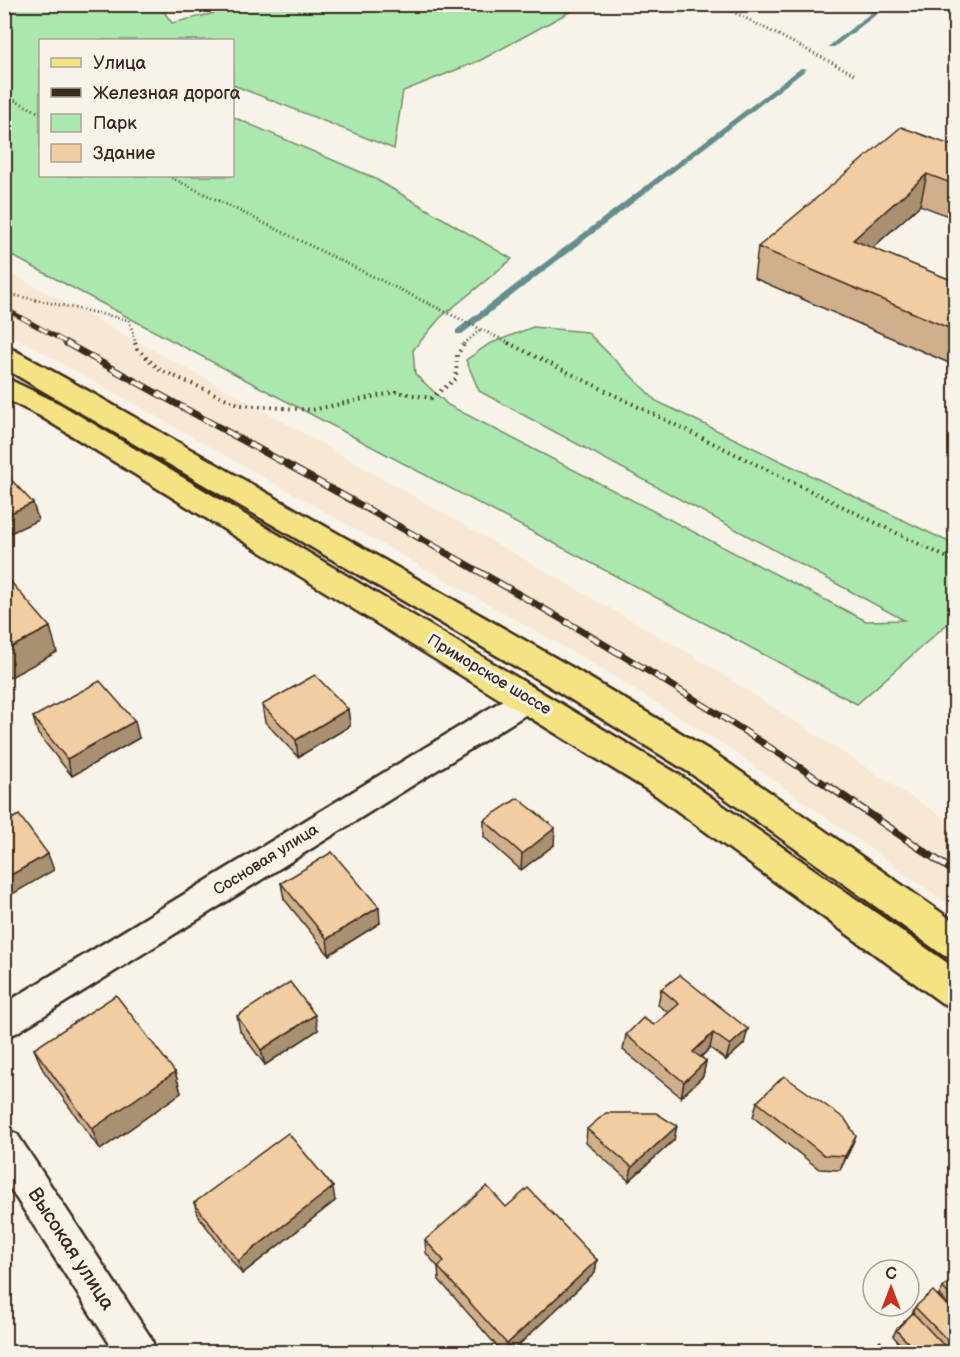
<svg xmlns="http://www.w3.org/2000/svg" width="960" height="1357" viewBox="0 0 960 1357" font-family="'Balsamiq Sans',sans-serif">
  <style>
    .built { fill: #f6e8d3 }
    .green { fill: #abe8ae; stroke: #738966; stroke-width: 1.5 }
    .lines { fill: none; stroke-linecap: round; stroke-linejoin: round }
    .stream { fill: #648e8d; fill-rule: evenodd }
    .street-casing { stroke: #3b2a1e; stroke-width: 5 }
    .primary-casing { stroke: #3b2a1e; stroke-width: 5 }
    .path-far1 { stroke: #3b2a1e; stroke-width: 3; stroke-dasharray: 1 3; stroke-linecap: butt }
    .path { stroke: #3b2a1e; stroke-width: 4; stroke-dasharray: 1.5 4.5; stroke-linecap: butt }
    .street { fill: #f7f3e8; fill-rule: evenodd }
    .primary { fill: #f4e382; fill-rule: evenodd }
    .rail-far2-casing { stroke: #3b2a1e; stroke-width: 4.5 }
    .rail-far1-casing { stroke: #3b2a1e; stroke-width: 7 }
    .rail-casing { stroke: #3b2a1e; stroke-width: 8 }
    .rail-far2 { stroke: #f7f3e8; stroke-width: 3; stroke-dasharray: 10; stroke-linecap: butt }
    .rail-far1 { stroke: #f7f3e8; stroke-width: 4.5; stroke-dasharray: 13; stroke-linecap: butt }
    .rail { stroke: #f7f3e8; stroke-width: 5; stroke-dasharray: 16; stroke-linecap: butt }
    .wall { fill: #d0b08b; stroke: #3b2a1e; stroke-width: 1.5 }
    .shaded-wall { fill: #a99071; stroke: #3b2a1e; stroke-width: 1.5 }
    .building { fill: #f2cda2; stroke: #3b2a1e; stroke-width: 1.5 }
    .labels { text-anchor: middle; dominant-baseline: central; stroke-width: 6; stroke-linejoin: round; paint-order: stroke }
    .street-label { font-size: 16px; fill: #3b2a1e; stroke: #f7f3e8 }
    .near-street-label { font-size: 20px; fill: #3b2a1e; stroke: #f7f3e8 }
  </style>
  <rect width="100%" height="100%" fill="#f7f3e8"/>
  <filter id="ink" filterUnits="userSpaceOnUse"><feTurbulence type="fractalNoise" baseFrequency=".0167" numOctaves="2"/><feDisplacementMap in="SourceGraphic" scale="12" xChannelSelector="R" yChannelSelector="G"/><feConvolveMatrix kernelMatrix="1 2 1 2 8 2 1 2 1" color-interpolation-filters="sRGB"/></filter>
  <g filter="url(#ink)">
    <!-- built -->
    <path class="built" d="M5,270l238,129 452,258 260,168v84l-232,-165 -141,-87 -577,-326z"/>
    <!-- green -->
    <path class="green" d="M254,4l328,1 -101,55 -78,31 -9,58 -161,-64 -1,-45h-192v136h192l1,-59 139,60 140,82 -72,59 -27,32 2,24 33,31 418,216 38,-1 -425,-229 -13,-31 23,-16 44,-17 54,5 69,69 299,144v72l-98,87 -852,-452v-247h154l13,18z"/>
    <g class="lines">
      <!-- stream -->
      <path class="stream" d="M882,4h8l-57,44h-4v-2z
        M801,68l6,1 -345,265h-6v-4z"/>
      <!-- street casing -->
      <g class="street-casing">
        <path id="street" d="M528,688l10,3 4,8 -4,8 -522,326 -12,4v-33l514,-313z
          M4,1129l13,5 134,204 5,14h-41l-111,-173z"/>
      </g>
      <!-- primary casing -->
      <g class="primary-casing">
        <path id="primary" d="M4,348l10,2 76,42 483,276 141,85 242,170v37l-13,-5 -253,-182 -141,-87 -545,-318z
          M4,377l56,27 618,370 278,195v39l-14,-5 -288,-209 -614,-378 -36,-18z"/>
      </g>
      <!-- path-far1 -->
      <path class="path-far1" d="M718,4l138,71
        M4,95l36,18
        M168,176l343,168
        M4,293l125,27 7,24
        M464,344l17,-15"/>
      <!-- path -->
      <path class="path" d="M135,343l2,6 23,21 81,35 71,5 84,-18 35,6 25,-19 1,-24 8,-12
        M508,343l448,219"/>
      <!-- street -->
      <use href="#street" class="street"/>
      <!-- primary -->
      <use href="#primary" class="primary"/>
      <!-- rail-far2 casing -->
      <g class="rail-far2-casing">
        <path id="rail-far2" d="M4,308l65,36"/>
      </g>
      <!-- rail-far1 casing -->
      <g class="rail-far1-casing">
        <path id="rail-far1" d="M66,343c257,143 519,278 763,444"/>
      </g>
      <!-- rail casing -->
      <g class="rail-casing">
        <path id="rail" d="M827,785l129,88"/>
      </g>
      <!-- rail-far2 -->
      <use href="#rail-far2" class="rail-far2"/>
      <!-- rail-far1 -->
      <use href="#rail-far1" class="rail-far1"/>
      <!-- rail -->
      <use href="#rail" class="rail"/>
    </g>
    <!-- wall -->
    <path class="wall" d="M956,147v72l-36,-14 -48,43 84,34v84l-202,-88 4,-31z
      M262,705l86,4 2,17 -52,31 -33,-35z
      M33,717l106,21 -67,38 -34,-42z
      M484,820l70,25 -33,25 -37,-33z
      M281,883l99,40 -51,32 -45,-56z
      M661,989l83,55 -18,16 -16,-12 -9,9 5,4 -3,15 -22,21 -58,-47 3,-15 28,-10 15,-12 -11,-8z
      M237,1016l81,14 -53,35 -25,-34z
      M34,1049l141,23 6,21 -81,57 -57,-80z
      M757,1102l93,48 -10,20 -21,-1 -66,-52z
      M587,1129l87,11 -45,41 -43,-38z
      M335,1201l-93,73 -43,-57 -5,-14z
      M506,1207l91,53 -2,13 -85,80h-7l-64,-73 -1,-13 -12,-14 -1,-13z
      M956,1275v37l-17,-17 4,-7z
      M915,1307l41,8v38h-48l-15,-17 3,-6 16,-16z"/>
    <!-- shaded-wall -->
    <path class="shaded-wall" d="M927,174l-7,31 -73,66 6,-31z
      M33,503l5,17 -34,16v-20z
      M50,627l7,25 -52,28 -1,-29z
      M348,709l2,17 -52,31 -2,-17z
      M135,721l4,17 -67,38 -5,-17z
      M555,828l-1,17 -33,25 1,-16z
      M48,854l6,16 -50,29v-20z
      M379,907l1,16 -51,32 -2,-16z
      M315,1015l3,15 -53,35 -4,-15z
      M748,1029l-4,15 -18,16 4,-15z
      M713,1033l-3,15 -20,19 3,-15z
      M706,1061l-3,15 -22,21 3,-15z
      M175,1072l6,21 -81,57 -8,-21z
      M677,1126l-3,14 -45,41 3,-14z
      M856,1136l-6,14 -10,20 5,-14z
      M333,1187l2,14 -93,73 -4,-13z
      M597,1260l-2,13 -85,80h-3v-9z"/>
    <!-- building -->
    <path class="building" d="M901,127l55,20v38l-29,-11 -74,66 103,42v49l-198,-84z
      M4,472l29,31 -29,13z
      M4,574l46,53 -46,24z
      M315,675l33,34 -52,31 -34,-35z
      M100,681l35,40 -68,38 -34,-42z
      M518,798l37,30 -33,26 -38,-34z
      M19,815l29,39 -44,25v-56z
      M332,852l47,55 -52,32 -46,-56z
      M680,975l68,54 -18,16 -17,-12 -20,19 13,9 -22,21 -58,-47 17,-17 11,7 25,-21 -18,-15z
      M290,982l25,33 -54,35 -24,-34z
      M116,995l59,77 -83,57 -58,-80z
      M784,1076l61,43 11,17 -11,20 -21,-1 -67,-53z
      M606,1113h50l21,13 -45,41 -45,-38z
      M288,1133l45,54 -95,74 -44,-58z
      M487,1186l19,21 22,-19 69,72 -90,84 -69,-77 6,-6 -19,-21z
      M956,1275v26l-13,-13z
      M933,1291l23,24v34l-41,-42z
      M913,1313l38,40h-33l-22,-23z
      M880,1341l10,12h-22z"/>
  </g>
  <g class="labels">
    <!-- street labels -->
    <g class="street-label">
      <text transform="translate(489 675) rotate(31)">Приморское шоссе</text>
      <text transform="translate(266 860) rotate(-32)">Сосновая улица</text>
    </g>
    <!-- near-street labels -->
    <g class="near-street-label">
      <text transform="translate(71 1249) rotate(57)">Высокая улица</text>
    </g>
  </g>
  <!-- margin -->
  <rect width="960" height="1357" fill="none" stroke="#f7f3e8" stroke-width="24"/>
  <rect x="12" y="12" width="936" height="1333" fill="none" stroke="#3b2a1e" stroke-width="2" filter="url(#ink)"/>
  <!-- legend -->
  <rect x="39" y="39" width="195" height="138" fill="#f7f3e8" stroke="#aca397" stroke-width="1.5"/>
  <rect x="51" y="58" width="30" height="9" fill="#f4e382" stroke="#aca397" stroke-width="1.5"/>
  <text x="93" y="69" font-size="18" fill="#3b2a1e">Улица</text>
  <rect x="51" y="88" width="30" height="9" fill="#3b2a1e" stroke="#aca397" stroke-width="1.5"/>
  <text x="93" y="99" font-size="18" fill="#3b2a1e">Железная дорога</text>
  <rect x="51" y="114" width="30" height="18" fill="#abe8ae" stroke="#aca397" stroke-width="1.5"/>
  <text x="93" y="129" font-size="18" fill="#3b2a1e">Парк</text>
  <rect x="51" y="144" width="30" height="18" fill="#f2cda2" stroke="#aca397" stroke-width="1.5"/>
  <text x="93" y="159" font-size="18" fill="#3b2a1e">Здание</text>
  <!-- north arrow -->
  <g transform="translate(891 1288)"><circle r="28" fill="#f7f3e8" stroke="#aca397" stroke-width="1.5"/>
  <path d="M0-4.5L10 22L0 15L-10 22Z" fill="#c8321e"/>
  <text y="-9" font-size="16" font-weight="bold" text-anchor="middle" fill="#3b2a1e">С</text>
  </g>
</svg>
